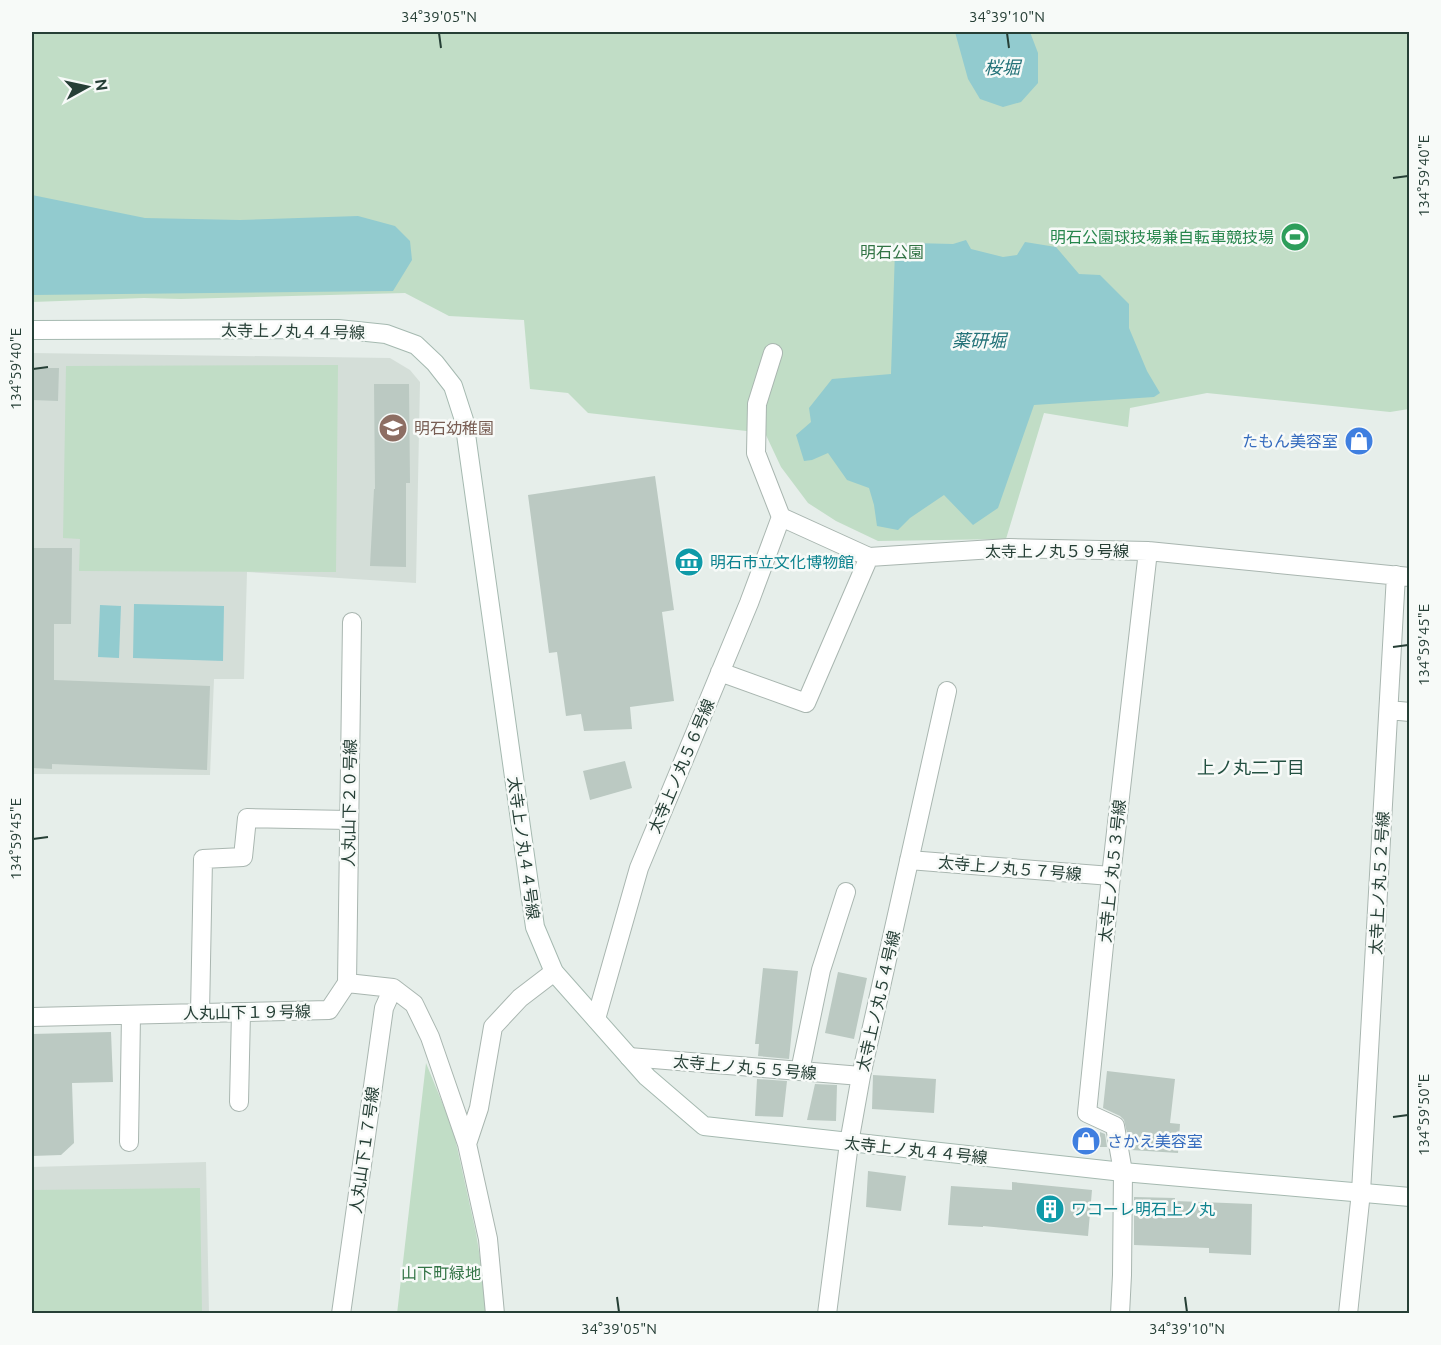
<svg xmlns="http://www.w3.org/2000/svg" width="1441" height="1345" viewBox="0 0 1441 1345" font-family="Ubuntu,'Noto Sans JP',sans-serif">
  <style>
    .built { fill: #d4ded8 }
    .green { fill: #c1ddc6 }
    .water { fill: #92cbcf }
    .building { fill: #bbc9c2 }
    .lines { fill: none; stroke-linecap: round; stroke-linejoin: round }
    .street-casing { stroke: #a9b6b0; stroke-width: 20 }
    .secondary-casing { stroke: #a5b9b0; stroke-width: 20 }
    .street { stroke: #fff; stroke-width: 18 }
    .secondary { stroke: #fff; stroke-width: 18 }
    .ticks { fill: none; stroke: #263f36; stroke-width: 2 }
    .labels { text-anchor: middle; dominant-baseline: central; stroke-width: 5; stroke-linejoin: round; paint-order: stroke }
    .leisure-label { font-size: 16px; fill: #27864d; stroke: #f7faf8; text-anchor: end }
    .park-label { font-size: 16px; fill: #327445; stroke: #f7faf8 }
    .street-label { font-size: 16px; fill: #263f36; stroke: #f7faf8 }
    .education-label { font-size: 16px; fill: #785e54; stroke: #f7faf8; text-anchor: start }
    .shop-label { font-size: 16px; fill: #366cbe; stroke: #f7faf8; text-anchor: end }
    .culture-label { font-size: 16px; fill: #0d838f; stroke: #f7faf8; text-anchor: start }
    .water-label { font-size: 18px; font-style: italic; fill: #237278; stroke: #f7faf8 }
    .neighbourhood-label { font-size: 18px; fill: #235041; stroke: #f7faf8 }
    .neatline { fill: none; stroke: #263f36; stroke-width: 2 }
    .ticks-label { font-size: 15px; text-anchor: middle; fill: #263f36 }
  </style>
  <rect width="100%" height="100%" fill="#e6eeea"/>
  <!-- built -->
  <path class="built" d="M32,353l358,5 20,12 10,12 -4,201 -169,-11 -3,107h-30l-4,96 -178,-1z
    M206,1162l3,151h-177v-146z"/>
  <!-- green -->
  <path class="green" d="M32,32h1377v377l-19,3 -183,-19 -77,15 -2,19 -84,-14 -38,126 -128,2 -42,-20 -28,-18 -27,-36 -16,-34 -177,-20 -20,-20 -38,-4 -6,-69 -75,-4 -44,-23 -224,6 -37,-1 -112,4z
    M338,365l-2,207 -257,-1 1,-32 -17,-1 3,-172z
    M426,1063l27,66 23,104 8,49 4,31 -91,1z
    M200,1188l2,125h-170v-123z"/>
  <!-- water -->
  <path class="water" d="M955,32h75l8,21v30l-17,19 -18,5 -23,-8 -12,-20z
    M32,195l113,23 95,2 118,-4 37,10 15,15 2,19 -19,31 -361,4z
    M966,240l5,9 32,8 14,-2 8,-13 31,5 23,27 21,1 29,29v24l18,43 13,22 -6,4 -120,8 -36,103 -25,17 -29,-30 -34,23 -12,12 -21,-4 -3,-21 -5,-17 -22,-8 -19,-27 -16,7 -8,1 -8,-26 15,-13 -2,-14 23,-29 59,-5 4,-124 17,-7 41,1z
    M134,604l90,2 -1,55 -90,-3z
    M100,605l21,1 -2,52 -21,-1z"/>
  <!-- building -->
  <path class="building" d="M32,368h27l-1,33 -26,-1z
    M374,384h35l1,99h-4v84l-36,-1 4,-77h1z
    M655,476l19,134 -12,2 12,89 -44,6 2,22 -48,2 -3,-17 -15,2 -9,-64 -8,1 -21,-158z
    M32,548h40l-1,76h-17v56l156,6 -3,84 -155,-6v5l-20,-1z
    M625,761l7,27 -42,12 -7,-29z
    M763,968l35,3 -9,88 -31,-3 1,-12h-4z
    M838,972l29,6 -13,61 -29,-6z
    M111,1032l2,50 -41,1 2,60 -13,12 -29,1v-122z
    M1107,1071l68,8 -5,44 10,1 -2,29 -47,-3 -7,-30 -4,-4 -17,-8z
    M873,1075l63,4 -2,34 -62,-4z
    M757,1079l30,2 -4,36 -28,-1z
    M815,1084l22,1 -1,36 -29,-1z
    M1100,1132l5,2 2,13h-8z
    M868,1171l38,5 -5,35 -35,-4z
    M1012,1182l80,8 -4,46 -105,-10v1l-35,-2 3,-39 61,4z
    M1134,1197l41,1v3l77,3 -1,51 -42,-2v-5l-75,-3z"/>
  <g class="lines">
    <!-- street casing -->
    <g class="street-casing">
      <path id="street" d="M773,353l-16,51 -1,49 25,64 88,40 140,-9 139,3 262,26
        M720,672l86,31 63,-146
        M1389,710l21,2
        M909,860l202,16
        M347,983l5,-361
        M200,1013l3,-154 40,-2 4,-39 102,2
        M32,1017l297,-7 18,-27 46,5 21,16 16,33 37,107 12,-36 14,-81 27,-29 34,-26
        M596,1019l43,-151 110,-265 32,-86
        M629,1057l232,19
        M800,1071l21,-101 25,-78
        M239,1102l2,-90
        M129,1142l2,-127
        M467,1144l21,95 7,75
        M341,1314l43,-306 9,-20
        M827,1314l22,-171 12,-67 86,-385
        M1120,1314l2,-39 1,-103 -8,-46 -28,-13 24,-237 37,-325
        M1348,1314l13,-122 35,-617"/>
    </g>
    <!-- secondary casing -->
    <g class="secondary-casing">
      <path id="secondary" d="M32,330l306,-1 48,5 30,11 19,18 18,23 11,34 71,507 19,45 93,105 57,49 419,46 287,25"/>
    </g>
    <!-- street -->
    <use href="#street" class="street"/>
    <!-- secondary -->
    <use href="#secondary" class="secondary"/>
  </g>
  <!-- ticks -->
  <path class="ticks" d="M439,33l2,15M1007,33l2,15M1393,178l15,-2M33,369l15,-2M1393,647l15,-2M33,839l15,-2M1393,1117l15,-2M617,1297l2,15M1185,1297l2,15"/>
  <!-- icons -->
  <defs>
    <g id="stadium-disc" transform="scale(1.5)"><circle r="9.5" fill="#2e9e5b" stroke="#f7faf8"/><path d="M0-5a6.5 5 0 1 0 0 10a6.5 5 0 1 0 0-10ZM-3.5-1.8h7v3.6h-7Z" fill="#fff"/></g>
    <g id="school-disc" transform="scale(1.5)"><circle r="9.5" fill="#8d6e63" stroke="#f7faf8"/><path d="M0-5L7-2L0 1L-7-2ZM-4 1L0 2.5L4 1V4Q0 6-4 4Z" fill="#fff"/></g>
    <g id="shop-disc" transform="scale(1.5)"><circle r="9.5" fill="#3f7fe0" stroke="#f7faf8"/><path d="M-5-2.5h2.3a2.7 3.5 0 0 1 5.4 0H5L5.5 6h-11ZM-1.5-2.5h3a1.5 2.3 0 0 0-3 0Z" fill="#fff"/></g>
    <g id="museum-disc" transform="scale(1.5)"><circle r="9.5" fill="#0f9aa8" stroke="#f7faf8"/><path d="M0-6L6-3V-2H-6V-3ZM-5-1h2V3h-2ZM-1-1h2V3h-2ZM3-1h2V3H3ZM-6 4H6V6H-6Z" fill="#fff"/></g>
    <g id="building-disc" transform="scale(1.5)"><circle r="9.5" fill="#0f9aa8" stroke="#f7faf8"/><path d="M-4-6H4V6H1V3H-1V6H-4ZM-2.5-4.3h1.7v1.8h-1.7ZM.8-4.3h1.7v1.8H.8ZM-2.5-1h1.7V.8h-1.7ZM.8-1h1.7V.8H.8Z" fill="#fff"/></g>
  </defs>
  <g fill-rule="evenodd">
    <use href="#stadium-disc" x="1295" y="237"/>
    <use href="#school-disc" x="393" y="428"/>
    <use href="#shop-disc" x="1359" y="441"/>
    <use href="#museum-disc" x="689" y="562"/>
    <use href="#shop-disc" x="1086" y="1141"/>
    <use href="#building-disc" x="1050" y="1209"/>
  </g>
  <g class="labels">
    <!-- leisure labels -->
    <g class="leisure-label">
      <text x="1274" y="237">明石公園球技場兼自転車競技場</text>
    </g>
    <!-- park labels -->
    <g class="park-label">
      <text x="892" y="252">明石公園</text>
      <text x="441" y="1273">山下町緑地</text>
    </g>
    <!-- street labels -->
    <g class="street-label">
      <text transform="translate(293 331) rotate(1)">太寺上ノ丸４４号線</text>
      <text x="1057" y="551">太寺上ノ丸５９号線</text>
      <text transform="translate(681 766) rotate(-67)">太寺上ノ丸５６号線</text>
      <text transform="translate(349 803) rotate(-89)">人丸山下２０号線</text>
      <text transform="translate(524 848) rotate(82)">太寺上ノ丸４４号線</text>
      <text transform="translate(1010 868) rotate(5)">太寺上ノ丸５７号線</text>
      <text transform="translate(1112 871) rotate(-84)">太寺上ノ丸５３号線</text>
      <text transform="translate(1379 883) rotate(-87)">太寺上ノ丸５２号線</text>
      <text transform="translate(878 1001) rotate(-77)">太寺上ノ丸５４号線</text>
      <text transform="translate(247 1012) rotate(-1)">人丸山下１９号線</text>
      <text transform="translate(745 1067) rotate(5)">太寺上ノ丸５５号線</text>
      <text transform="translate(364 1150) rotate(-82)">人丸山下１７号線</text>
      <text transform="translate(916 1150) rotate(6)">太寺上ノ丸４４号線</text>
    </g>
    <!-- education labels -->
    <g class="education-label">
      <text x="414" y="428">明石幼稚園</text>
    </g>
    <!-- shop labels -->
    <g class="shop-label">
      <text x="1338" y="441">たもん美容室</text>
      <text x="1107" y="1141" text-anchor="start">さかえ美容室</text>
    </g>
    <!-- culture labels -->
    <g class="culture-label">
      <text x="710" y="562">明石市立文化博物館</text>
      <text x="1071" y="1209">ワコーレ明石上ノ丸</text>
    </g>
    <!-- water labels -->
    <g class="water-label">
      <text x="1002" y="67">桜堀</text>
      <text x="979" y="340">薬研堀</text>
    </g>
    <!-- neighbourhood labels -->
    <g class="neighbourhood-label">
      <text x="1251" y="767">上ノ丸二丁目</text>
    </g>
  </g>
  <!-- border -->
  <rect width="1441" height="1345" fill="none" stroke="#f7faf8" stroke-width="66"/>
  <!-- north arrow -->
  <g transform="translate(87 87) rotate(82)" stroke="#f7faf8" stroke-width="4.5" paint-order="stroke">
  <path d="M0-4.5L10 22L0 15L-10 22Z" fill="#263f36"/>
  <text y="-9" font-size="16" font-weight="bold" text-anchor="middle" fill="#263f36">N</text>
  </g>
  <rect x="33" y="33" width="1375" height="1279" class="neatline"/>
  <g class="ticks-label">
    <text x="439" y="22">34°39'05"N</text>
    <text x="1007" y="22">34°39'10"N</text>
    <text transform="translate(1424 176) rotate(-90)" y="5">134°59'40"E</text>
    <text transform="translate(16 369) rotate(-90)" y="5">134°59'40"E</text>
    <text transform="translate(1424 645) rotate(-90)" y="5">134°59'45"E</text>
    <text transform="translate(16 839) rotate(-90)" y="5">134°59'45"E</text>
    <text transform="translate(1424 1115) rotate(-90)" y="5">134°59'50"E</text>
    <text x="619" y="1334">34°39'05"N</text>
    <text x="1187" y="1334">34°39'10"N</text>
  </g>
</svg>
